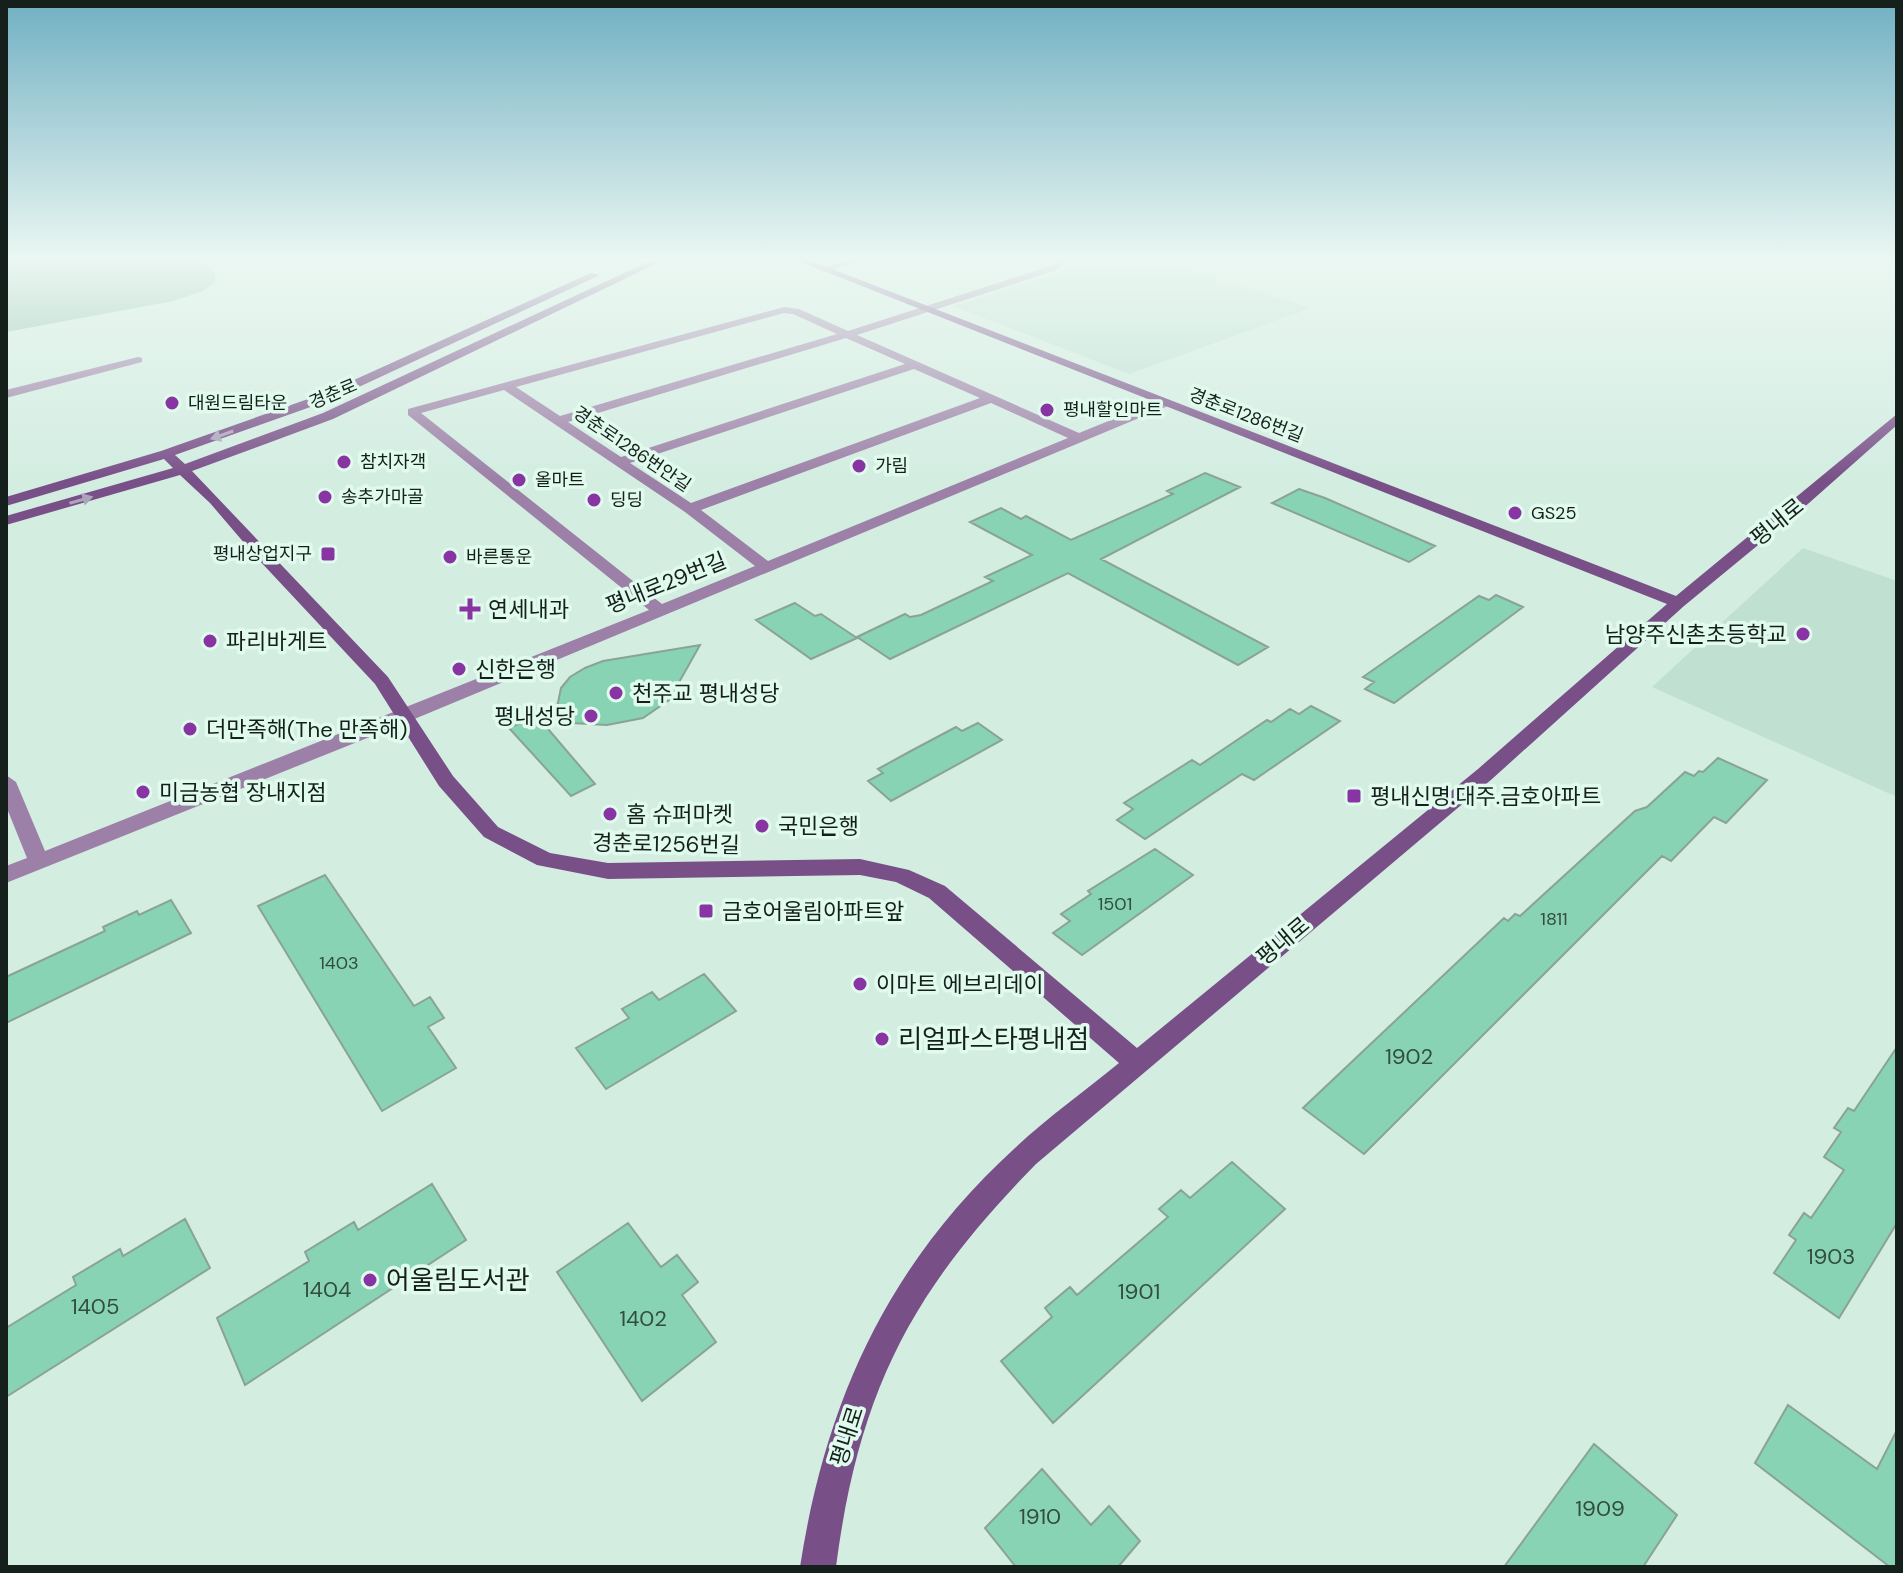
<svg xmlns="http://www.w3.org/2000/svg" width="1903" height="1573" viewBox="0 0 1903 1573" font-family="'DM Sans','Noto Sans KR',sans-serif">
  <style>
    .built { fill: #c0e1d1 }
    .green { fill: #92c0ac }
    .building { fill: #88d3b4; stroke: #8aa297; stroke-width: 2 }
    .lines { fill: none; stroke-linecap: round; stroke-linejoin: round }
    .street { fill: #9d80a7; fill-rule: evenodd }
    .secondary { fill: #794f88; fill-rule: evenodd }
    .oneway { fill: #aca4bb }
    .poi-dot { fill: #8834a2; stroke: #e0faee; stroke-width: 3 }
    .labels { text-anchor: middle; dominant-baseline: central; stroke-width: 7; stroke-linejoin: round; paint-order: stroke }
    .far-street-label { font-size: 18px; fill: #151f1b; stroke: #e0faee }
    .far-poi-label { font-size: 18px; fill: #151f1b; stroke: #e0faee; text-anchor: start }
    .number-label { font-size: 18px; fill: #324c41 }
    .street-label { font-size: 22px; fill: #151f1b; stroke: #e0faee }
    .poi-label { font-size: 22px; fill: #151f1b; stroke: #e0faee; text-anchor: start }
    .near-number-label { font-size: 22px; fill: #324c41 }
    .near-poi-label { font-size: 26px; fill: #151f1b; stroke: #e0faee; text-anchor: start }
  </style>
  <rect width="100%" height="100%" fill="#d3ede1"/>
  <!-- built -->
  <path class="built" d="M1071,260h84l156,48 -182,66 -176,-68 112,-35z
    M1803,548l94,33v216l-245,-110z"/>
  <!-- green -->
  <path class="green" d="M6,260h195l14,14v8l-12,9 -30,10 -167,31z"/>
  <!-- building -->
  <path class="building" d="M1205,473l35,14 -139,72 167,88 -30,18 -170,-92 -178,86 -33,-22 48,-23 5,3 11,-2 72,-34 -8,-4 47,-22 -62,-33 31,-14 20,11 5,-3 45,24 102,-46 -6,-3z
    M1299,489l26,9 110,48 -26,16 -137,-59z
    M1496,595l27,12 -129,96 -29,-14 9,-7 -11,-5 116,-81 10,4z
    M795,603l20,13 6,-2 36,24 -46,21 -55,-39z
    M700,645l-31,55 -26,18 -36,7 -53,-3 7,-34 9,-11 15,-9 18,-7z
    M1311,706l29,15 -86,59 -12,-6 -97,65 -28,-19 16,-11 -9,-6 68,-43 8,5 67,-45 4,2 19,-13 9,5z
    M537,716l58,68 -24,12 -62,-68z
    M978,723l24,17 -111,61 -23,-20 15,-8 -5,-4 31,-17 47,-25 6,4z
    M1718,758l49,22 -41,43 -12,-6 -43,44 -9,-5 -298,298 -61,-46 201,-190 4,3 7,-7 5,2 115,-105 12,-4 38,-35 9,4 5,-5 4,1z
    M1155,849l38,26 -111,80 -29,-22 17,-12 -9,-7 30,-20 -3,-3z
    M325,875l89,131 16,-9 14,21 -16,9 28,41 -74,43 -124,-205z
    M171,900l20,33 -185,90v-46l99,-46 -2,-4 34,-16 2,4z
    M704,974l32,37 -130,78 -30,-41 53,-30 -7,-9 30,-17 7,8z
    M1897,1047v176l-58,95 -65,-45 22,-33 -7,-5 15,-22 7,5 33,-48 -20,-13 17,-25 -7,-4 14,-20 6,3z
    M1232,1162l53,47 -232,214 -52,-62 51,-44 -7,-9 25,-21 7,8 91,-78 -9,-8 22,-19 9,8z
    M432,1184l34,56 -221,145 -28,-67 92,-57 -4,-9 49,-30 4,8z
    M185,1219l25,49 -204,129v-69l70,-43 -3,-8 47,-28 3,7z
    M628,1223l33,44 16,-12 21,27 -16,13 34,47 -74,59 -85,-129z
    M1788,1405l89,64 20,-39v137h-7l-135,-104z
    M1594,1444l83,71 -34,52h-139z
    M1042,1469l49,56 18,-19 31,35 -22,26h-102l-31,-39z"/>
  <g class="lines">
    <!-- street -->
    <path class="street" d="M849,260h14l-39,12 -5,-3z
      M1055,260h10l-8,10 -200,65 222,98 81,-33h8v6l-756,314 -406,163v-17l21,-8 -21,-52v-31l10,7 29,69 604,-241 -241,-195v-6l376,-102 15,2 49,22 203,-65zM784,313l9,1 44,20 -277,82 -44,-29zM846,338l59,26 -284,93 -53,-35zM914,369l66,29 -289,105 -61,-40zM504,390l181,122 70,54 -93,38 -241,-191zM991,403l77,35 -300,123 -67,-51z
      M138,357l4,1v4l-136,36v-8z"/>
    <!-- secondary -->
    <path class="secondary" d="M652,260h12l-331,159 -141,52 196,206 65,99 45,51 52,26 58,10 252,-4 49,11 36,16 192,162 341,-279 189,-165 -871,-344h13l867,336 221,-182v11l-88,78 -125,103 -192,173 -456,385c-124,126 -177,226 -200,403h-36c26,-168 89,-304 215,-419 33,-31 70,-57 104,-85l-190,-165 -33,-16 -36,-7 -252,4 -71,-14 -53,-28 -45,-51 -64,-102 -117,-125 -48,-56 -30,-28 -174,50v-9l167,-48 -9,-9 -158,47v-9l155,-46 164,-58 266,-120 9,2 -267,124 -158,56 10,9 138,-51z"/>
  </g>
  <!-- one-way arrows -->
  <defs><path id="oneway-solid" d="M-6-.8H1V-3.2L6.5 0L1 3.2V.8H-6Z" transform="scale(2)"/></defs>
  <g class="oneway">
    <use href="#oneway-solid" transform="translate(222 435) rotate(161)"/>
    <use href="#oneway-solid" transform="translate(81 500) rotate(-16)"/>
  </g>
  <!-- sky -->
  <linearGradient id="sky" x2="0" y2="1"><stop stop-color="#71b0c3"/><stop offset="0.54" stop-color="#ebf7f2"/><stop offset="1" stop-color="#ebf7f2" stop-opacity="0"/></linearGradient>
  <rect width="1903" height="480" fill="url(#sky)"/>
  <!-- markers -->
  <g class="poi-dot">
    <circle cx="172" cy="403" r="8"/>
    <circle cx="1047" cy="410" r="8"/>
    <circle cx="344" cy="462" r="8"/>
    <circle cx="859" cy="466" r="8"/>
    <circle cx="519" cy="480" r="8"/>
    <circle cx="325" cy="497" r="8"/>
    <circle cx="594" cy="500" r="8"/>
    <circle cx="1515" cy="513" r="8"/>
    <rect x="320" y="546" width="16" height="16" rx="4"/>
    <circle cx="450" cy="557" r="8"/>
    <path d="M466 597h8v8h8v8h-8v8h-8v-8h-8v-8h8z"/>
    <circle cx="1803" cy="634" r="8"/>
    <circle cx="210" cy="641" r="8"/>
    <circle cx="459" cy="669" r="8"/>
    <circle cx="616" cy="693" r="8"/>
    <circle cx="591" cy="716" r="8"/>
    <circle cx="190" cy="729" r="8"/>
    <circle cx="143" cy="792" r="8"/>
    <rect x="1346" y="788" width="16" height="16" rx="4"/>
    <circle cx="610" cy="814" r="8"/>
    <circle cx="762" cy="826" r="8"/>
    <rect x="698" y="903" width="16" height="16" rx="4"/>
    <circle cx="860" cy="984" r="8"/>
    <circle cx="882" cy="1039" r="8"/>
    <circle cx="370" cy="1280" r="8"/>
  </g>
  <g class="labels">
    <!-- far-street labels -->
    <g class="far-street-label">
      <text transform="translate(333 394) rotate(-23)">경춘로</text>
      <text transform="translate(1246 415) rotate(21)">경춘로1286번길</text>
      <text transform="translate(632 449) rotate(34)">경춘로1286번안길</text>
    </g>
    <!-- far-poi labels -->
    <g class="far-poi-label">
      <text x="188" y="403">대원드림타운</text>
      <text x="1063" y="410">평내할인마트</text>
      <text x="360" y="462">참치자객</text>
      <text x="875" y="466">가림</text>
      <text x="535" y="480">올마트</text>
      <text x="341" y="497">송추가마골</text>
      <text x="610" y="500">딩딩</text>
      <text x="1531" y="513">GS25</text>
      <text x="312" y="554" text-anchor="end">평내상업지구</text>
      <text x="466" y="557">바른통운</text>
    </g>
    <!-- number labels -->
    <g class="number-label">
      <text x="1115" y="904">1501</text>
      <text x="1554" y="919">1811</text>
      <text x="339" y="963">1403</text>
    </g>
    <!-- street labels -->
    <g class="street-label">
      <text transform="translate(1777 522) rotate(-39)">평내로</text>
      <text transform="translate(666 583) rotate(-22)">평내로29번길</text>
      <text transform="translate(666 844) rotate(1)">경춘로1256번길</text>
      <text transform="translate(1283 941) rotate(-40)">평내로</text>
      <text transform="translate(847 1436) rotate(-72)">평내로</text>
    </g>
    <!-- poi labels -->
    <g class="poi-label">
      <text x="488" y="609">연세내과</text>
      <text x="1787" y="634" text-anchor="end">남양주신촌초등학교</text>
      <text x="226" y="641">파리바게트</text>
      <text x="475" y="669">신한은행</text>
      <text x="632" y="693">천주교 평내성당</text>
      <text x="575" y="716" text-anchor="end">평내성당</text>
      <text x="206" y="729">더만족해(The 만족해)</text>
      <text x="159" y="792">미금농협 장내지점</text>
      <text x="1370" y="796">평내신명.대주.금호아파트</text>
      <text x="626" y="814">홈 슈퍼마켓</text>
      <text x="778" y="826">국민은행</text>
      <text x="722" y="911">금호어울림아파트앞</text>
      <text x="876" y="984">이마트 에브리데이</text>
    </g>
    <!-- near-number labels -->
    <g class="near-number-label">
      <text x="1409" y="1056">1902</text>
      <text x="1831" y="1256">1903</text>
      <text x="327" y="1289">1404</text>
      <text x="1139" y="1291">1901</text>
      <text x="95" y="1306">1405</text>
      <text x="643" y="1318">1402</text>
      <text x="1600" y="1508">1909</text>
      <text x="1040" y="1516">1910</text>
    </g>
    <!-- near-poi labels -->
    <g class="near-poi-label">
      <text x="898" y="1039">리얼파스타평내점</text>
      <text x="386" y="1280">어울림도서관</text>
    </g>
  </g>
  <!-- border -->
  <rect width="1903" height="1573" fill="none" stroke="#151f1b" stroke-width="16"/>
</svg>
